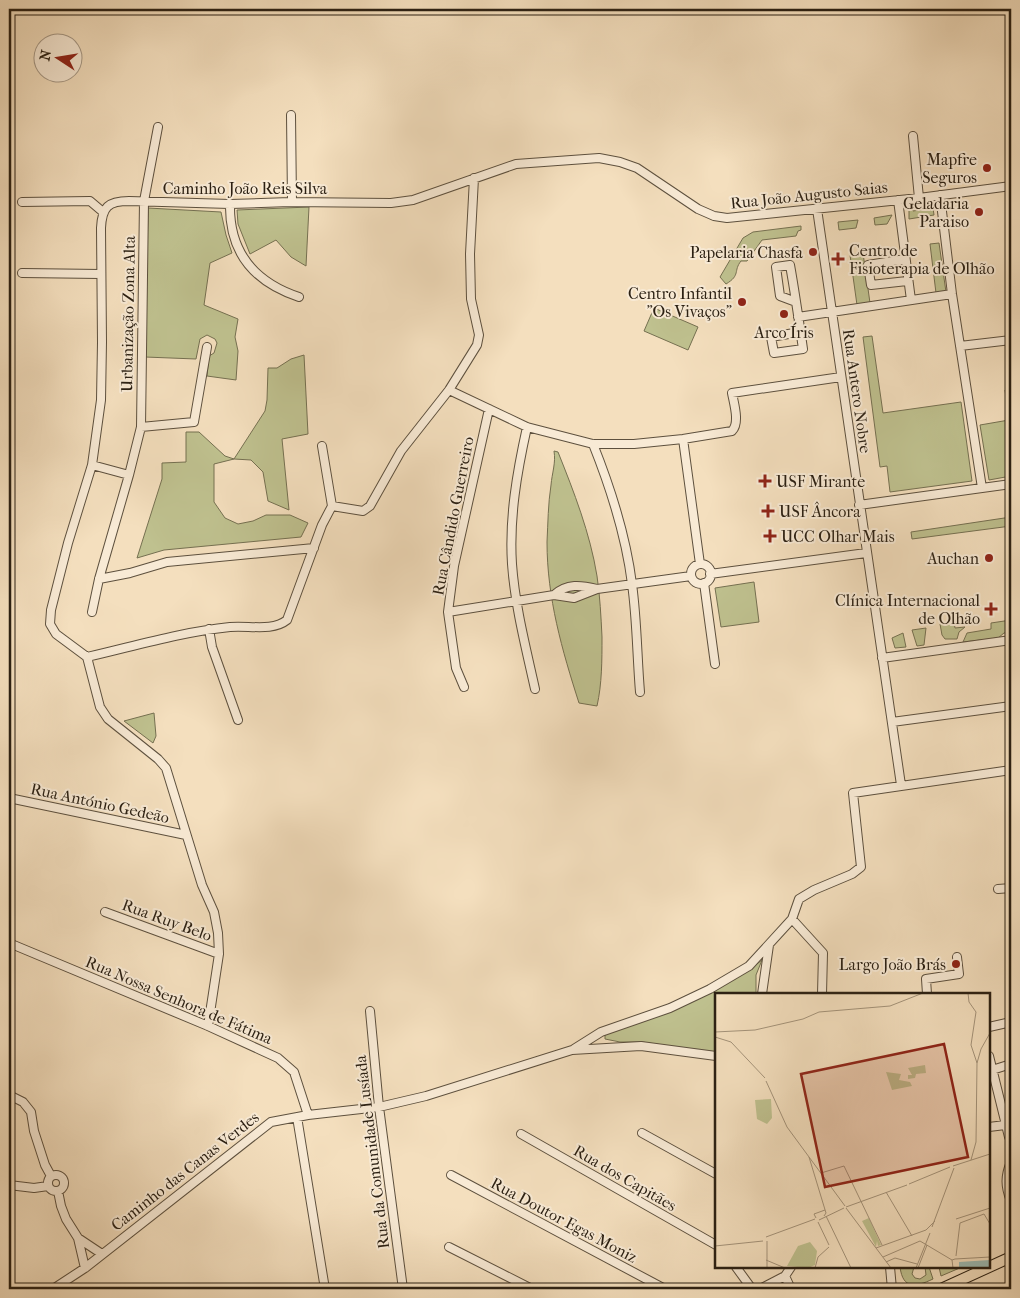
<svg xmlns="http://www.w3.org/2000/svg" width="1020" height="1298" viewBox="0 0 1020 1298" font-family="'IM FELL French Canon',serif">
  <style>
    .green { fill: #bfc18f; stroke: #757051 }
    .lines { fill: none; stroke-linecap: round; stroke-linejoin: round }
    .minor-casing { stroke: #5d503e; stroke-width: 10 }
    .major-casing { stroke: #2b2013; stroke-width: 12 }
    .minor { stroke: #f8ead5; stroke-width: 8 }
    .major { stroke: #f4dfbe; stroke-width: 10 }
    .poi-dot { fill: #8f2418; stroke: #f8ead5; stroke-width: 2 }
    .labels { text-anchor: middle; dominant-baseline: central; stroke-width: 4; stroke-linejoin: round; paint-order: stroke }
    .poi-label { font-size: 16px; fill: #2b2013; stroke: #f8ead5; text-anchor: end }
    .street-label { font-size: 16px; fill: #2b2013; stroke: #f8ead5 }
    .inset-road { fill: none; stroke: #a4937a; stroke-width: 1 }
    .view { fill: #8f2418; fill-opacity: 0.15; stroke: #8f2418; stroke-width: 2.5 }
    .inset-edge { fill: none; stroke: #2b2013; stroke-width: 2.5 }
  </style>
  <rect width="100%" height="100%" fill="#f4dfbe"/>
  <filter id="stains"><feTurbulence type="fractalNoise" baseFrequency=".004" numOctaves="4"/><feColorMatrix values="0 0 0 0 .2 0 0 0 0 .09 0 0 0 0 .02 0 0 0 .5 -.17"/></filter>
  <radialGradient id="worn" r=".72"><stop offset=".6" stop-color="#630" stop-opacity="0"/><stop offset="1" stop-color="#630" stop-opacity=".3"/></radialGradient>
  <!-- green -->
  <path class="green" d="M912,205l1,6 20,-3 1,7 -25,4v-9z
    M309,207l-3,59 -15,-9 -15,-17 -26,14 -12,-30 -1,-14z
    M148,208l73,4 5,23 6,18 -22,10 -6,42 34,14 -3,18 3,14 -2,29 -29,-4 2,-20 5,-3 3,-10 -2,-4 -8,-4 -7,4 -4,20 -51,-2z
    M892,215l-5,9 -12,1 -1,-7z
    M858,220l-2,8 -17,2 -1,-8z
    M801,226v4l-3,1 -2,5 -34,4 -15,21h-6c-8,10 0,14 -15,23l-6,-7 23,-39 10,-6z
    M939,243l7,49 -10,1 -6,-49z
    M863,253l7,50 -13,2 -7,-50z
    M654,308l44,19 -10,23 -44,-19z
    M872,336l11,77 78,-11 11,79 -82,11 -3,-26 -7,1 -17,-130z
    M304,355l4,79 -26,5 7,71 -21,-9 -5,-29 -12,-12 -17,-1 -20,5v38l11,16 13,6 15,-3 13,-6h24l18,8 -7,14 -137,13 -27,8 25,-79v-16l24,-1v-30h13l26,24 9,3 31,-48 2,-11 1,-32h9l14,-9z
    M1011,389v87l-22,4 -9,-55 29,-5 -4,-30z
    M554,451l4,1c16,40 32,81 39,124 3,20 4,41 5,61 0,23 0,47 -5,69l-18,-3c-17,-53 -32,-105 -32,-161 1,-19 1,-38 4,-57 1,-12 5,-22 3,-34z
    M1011,517v9l-99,13 -1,-7z
    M754,582l5,40 -38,5 -6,-39z
    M1011,620v12l-7,1 -6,5 -35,4 4,-9 24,-4v-6z
    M954,622l1,6 10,-1 -6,5 -2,7h-12l-3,-4 -2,-11z
    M926,628l-2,17 -7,1 -5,-16z
    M903,633l3,14 -11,1 -3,-10z
    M154,713l2,23 -3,7 -29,-22z
    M762,960l-6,15v19h-40v59l-74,-11h-22l-15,-3v-5l66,-23 78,-41z
    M900,1267h14l-2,7 3,4 5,1 6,-4 -1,-8h4l4,12c-17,8 -30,11 -33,-12z
    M939,1267h23l-21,9z"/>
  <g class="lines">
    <!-- minor casing -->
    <g class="minor-casing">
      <path id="minor" d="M291,115l1,87
        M913,136l6,62
        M940,195l12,99 30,194
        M898,200l13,100
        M22,202l68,-1 13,11
        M230,204c-1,48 24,78 69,93
        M817,209l84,576
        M905,259l-37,6 3,20 36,-4
        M22,273l79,1
        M796,302l-16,-6 -4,-29 14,-2c5,28 9,56 13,84l-29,4 -3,-16 29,-5
        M798,317l154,-23
        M960,346l51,-6
        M449,390l78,37 66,17h41l49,-5 49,-8c8,-8 2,-27 0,-38l109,-16
        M141,427l53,-5 13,-75
        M527,427c-10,45 -18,91 -15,137 3,42 14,84 23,125
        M683,439l17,125
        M593,444c18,45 33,92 39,140 5,36 5,72 8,108
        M322,446l10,60
        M92,465l37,10
        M859,505l152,-21
        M332,506l31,5 7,-5 31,-55 48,-61 28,-45 2,-10 -8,-36 -1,-45 4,-76
        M691 574a10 10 0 1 1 20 0a10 10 0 1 1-20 0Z
        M710,574l156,-21
        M99,579l31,-6 37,-11 147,-14
        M704,583l11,81
        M554,595c13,-12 27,-10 43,-6
        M92,612l7,-33 30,-104 12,-48 3,-226 14,-74
        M448,612l106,-17 20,3 23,-9 94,-13
        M209,629l3,18 26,73
        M87,657c48,-11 94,-25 143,-30 18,-2 42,5 57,-7l35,-95 10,-19
        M882,658l129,-18
        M464,687l-8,-19 -8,-56 6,-46 35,-157
        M892,722l119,-16
        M9,798l177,37
        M998,889l13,-1
        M105,912l114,42
        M792,919l31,34 -1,41
        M9,943l199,83 70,32 16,14 14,43
        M762,994l7,-49
        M927,994l-1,-15 33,-5 -2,-17
        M370,1011l9,96 24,182
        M208,1026l11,-72 -1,-21 -4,-21 -12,-27 -36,-117 -8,-9 -50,-40 -8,-12 -13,-50 -31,-23 -6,-10 1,-14 17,-67 24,-78 9,-65 1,-58 -1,-114c1,-21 7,-27 28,-27l101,3 60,-2 101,1 22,-3 103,-36 83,-6 21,4 17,6 61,41 16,7 13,2 192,-20 92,-12
        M989,1027l22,-5
        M574,1049l27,-17 69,-24 40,-19 39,-23 43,-47 7,-20 15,-9 38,-16 9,-7 -8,-74 158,-23
        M989,1056l20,81
        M989,1071l22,-7
        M9,1095l14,7 8,10 3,19 11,34 6,11
        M297,1117l28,172
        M989,1127l16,-2
        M642,1133l74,41
        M521,1134l195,111
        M1011,1162c-6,14 -6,24 0,39
        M48 1183a8 8 0 1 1 16 0a8 8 0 1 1-16 0Z
        M451,1175l214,114
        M9,1185l25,3 14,-2
        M58,1191l3,15 5,13 12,19 7,30
        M78,1238l24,16
        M449,1247l83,42
        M736,1267l16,22
        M890,1267l2,22
        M785,1276l6,13
        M53,1289l32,-21 186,-146 37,-7 71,-8 47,-11 146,-46 69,-4 75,10
        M760,1289l25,-13 6,-9"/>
    </g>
    <!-- major casing -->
    <g class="major-casing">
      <path id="major" d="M941,1289l70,-32"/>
    </g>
    <!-- minor -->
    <use href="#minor" class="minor"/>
    <!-- major -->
    <use href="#major" class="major"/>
  </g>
  <!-- markers -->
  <g class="poi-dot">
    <circle cx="987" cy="168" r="5"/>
    <circle cx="979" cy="212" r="5"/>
    <circle cx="813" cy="252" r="5"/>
    <path d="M835.5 251.5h5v5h5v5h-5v5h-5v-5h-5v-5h5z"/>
    <circle cx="742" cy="302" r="5"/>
    <circle cx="784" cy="314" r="5"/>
    <path d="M762.5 473.5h5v5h5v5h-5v5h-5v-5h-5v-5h5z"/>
    <path d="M765.5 503.5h5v5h5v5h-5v5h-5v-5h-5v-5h5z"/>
    <path d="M767.5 528.5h5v5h5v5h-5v5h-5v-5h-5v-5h5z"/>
    <circle cx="989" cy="558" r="5"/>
    <path d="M988.5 601.5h5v5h5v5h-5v5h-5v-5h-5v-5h5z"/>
    <circle cx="956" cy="964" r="5"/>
  </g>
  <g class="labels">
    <!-- poi labels -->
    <g class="poi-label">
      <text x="977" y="159">Mapfre<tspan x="977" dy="18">Seguros</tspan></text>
      <text x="969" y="203">Geladaria<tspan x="969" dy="18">Paraiso</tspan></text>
      <text x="849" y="250" text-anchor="start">Centro de<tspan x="849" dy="18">Fisioterapia de Olhão</tspan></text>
      <text x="803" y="252">Papelaria Chasfa</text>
      <text x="732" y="293">Centro Infantil<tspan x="732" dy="18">"Os Vivaços"</tspan></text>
      <text x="784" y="332" text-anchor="middle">Arco Íris</text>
      <text x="776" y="481" text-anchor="start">USF Mirante</text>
      <text x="779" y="511" text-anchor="start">USF Âncora</text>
      <text x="781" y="536" text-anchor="start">UCC Olhar Mais</text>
      <text x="979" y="558">Auchan</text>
      <text x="980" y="600">Clínica Internacional<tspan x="980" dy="18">de Olhão</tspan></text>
      <text x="946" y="964">Largo João Brás</text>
    </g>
    <!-- street labels -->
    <g class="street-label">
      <text x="245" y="188">Caminho João Reis Silva</text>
      <text transform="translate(809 195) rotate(-6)">Rua João Augusto Saias</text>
      <text transform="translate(128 314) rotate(-89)">Urbanização Zona Alta</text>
      <text transform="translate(857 391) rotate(82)">Rua Antero Nobre</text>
      <text transform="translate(453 516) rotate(-79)">Rua Cândido Guerreiro</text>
      <text transform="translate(100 803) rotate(12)">Rua António Gedeão</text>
      <text transform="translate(167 920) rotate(20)">Rua Ruy Belo</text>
      <text transform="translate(179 1000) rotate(23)">Rua Nossa Senhora de Fátima</text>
      <text transform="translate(372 1152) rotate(-97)">Rua da Comunidade Lusíada</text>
      <text transform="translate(185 1171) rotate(-38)">Caminho das Canas Verdes</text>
      <text transform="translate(625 1178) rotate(30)">Rua dos Capitães</text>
      <text transform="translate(564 1220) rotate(28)">Rua Doutor Egas Moniz</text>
    </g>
  </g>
  <!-- overview -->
  <g transform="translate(715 993)">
    <rect width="275" height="275" fill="#f4dfbe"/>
    <path d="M210,72l1,8 -10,1 -1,4 -7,1v-4h4l-4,-7zM171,79l15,2 -2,6 11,2 2,4 -20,4zM56,106l1,19 -5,6 -10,-5 -2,-19zM154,225l12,27 -3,1 -1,-5 -1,6 -14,-26zM95,249l7,9 -2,14 -7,3 -21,-2 11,-20z" fill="#bfc18f"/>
    <path d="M275,267v8h-31v-6z" fill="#9cbcb5"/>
    <path class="inset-road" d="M253,0l1,9 7,10 -5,33 6,18M0,39l40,-2 48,-11 16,-7 71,-6 33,-13M0,44l16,5 34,36M51,88l21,46 58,79M94,164l17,56 -2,3M256,167l5,-18 1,-79 4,-14 9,-16M238,173l37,-12M106,180l23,-7 38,79M194,191l41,-17M171,199l26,44M131,214l61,-22M131,215l45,60M111,223l25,52M101,225l-2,-4 11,-4M241,226l34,-11M104,227l25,-12M103,229l11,23M217,234l22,-59M51,244l49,-18M52,248v27M0,253l48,-5M161,255l50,-18 9,-9M241,263l4,-33 24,-9 6,10M168,264l37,-16 32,19M51,267l19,8M171,269l9,-4 22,6M100,275l3,-11 11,-10M201,275l14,-35M203,275l9,-23M238,275l-1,-8 3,-1 35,-2"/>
    <path class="view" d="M229,51l24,113 -143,30 -24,-113z"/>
    <rect width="275" height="275" class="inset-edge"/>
  </g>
  <!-- margin -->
  <rect width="1020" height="1298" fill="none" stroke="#f4dfbe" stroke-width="30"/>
  <rect x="10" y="10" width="1000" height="1278" fill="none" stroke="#2b2013" stroke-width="2.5"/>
  <rect x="15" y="15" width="990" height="1268" fill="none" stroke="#2b2013"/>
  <!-- north arrow -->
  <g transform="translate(58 58) rotate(282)"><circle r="24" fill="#f8ead5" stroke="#a69987"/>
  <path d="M0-4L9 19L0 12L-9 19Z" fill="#8f2418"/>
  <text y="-8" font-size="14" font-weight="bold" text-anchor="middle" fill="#2b2013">N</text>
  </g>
  <rect width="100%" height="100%" filter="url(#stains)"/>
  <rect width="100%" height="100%" fill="url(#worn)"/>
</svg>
